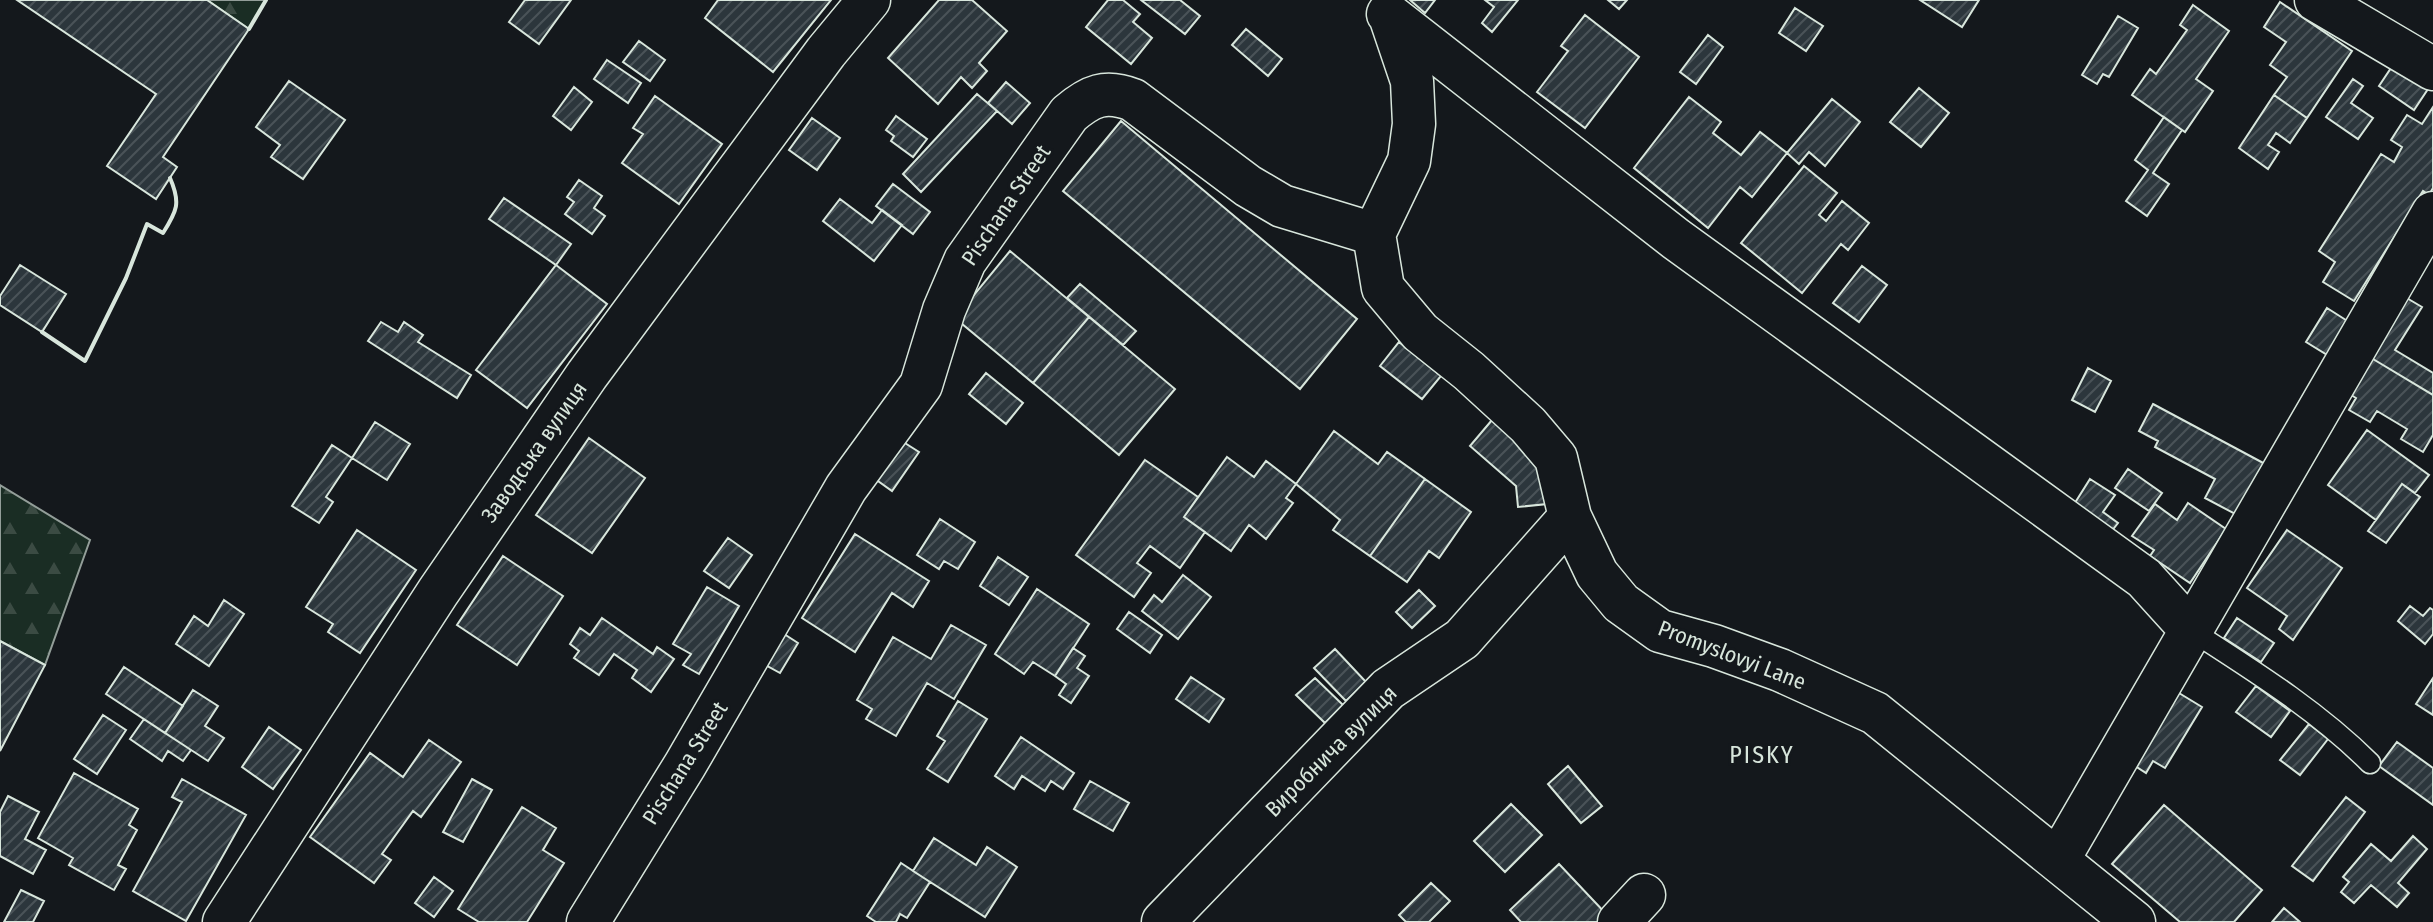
<svg xmlns="http://www.w3.org/2000/svg" width="2433" height="922" viewBox="0 0 2433 922" font-family="'Fira Sans Condensed',sans-serif">
  <style>
    .forest { fill: url(#forest-firs); stroke: #939e99; stroke-width: 2 }
    .building { fill: url(#building-hatch); stroke: #d8e6dc; stroke-width: 2 }
    .lines { fill: none; stroke-linecap: round; stroke-linejoin: round }
    .lane-casing { stroke: #d8e6dc; stroke-width: 23 }
    .street-casing { stroke: #d8e6dc; stroke-width: 45 }
    .lane { stroke: #14181c; stroke-width: 20 }
    .street { stroke: #14181c; stroke-width: 42 }
    .wall { stroke: #d8e6dc; stroke-width: 4 }
    .labels { text-anchor: middle; dominant-baseline: central; stroke-width: 6; stroke-linejoin: round; paint-order: stroke }
    .street-label { font-size: 22px; fill: #d8e6dc; stroke: #14181c }
    .neighbourhood-label { font-size: 24px; letter-spacing: 2px; fill: #d8e6dc; stroke: #14181c }
  </style>
  <defs>
    <pattern id="forest-firs" width="22" height="20" patternUnits="userSpaceOnUse" patternTransform="scale(2)"><rect width="22" height="20" fill="#1a2d24"/><path d="M5 1l3.5 6h-7zM16 11l3.5 6h-7z" fill="#3b4b43"/></pattern>
    <pattern id="building-hatch" width="6" height="6" patternUnits="userSpaceOnUse" patternTransform="scale(2)"><rect width="6" height="6" fill="#2c363c"/><path d="M-1 1l2-2M0 6l6-6M5 7l2-2" fill="none" stroke="#4a5358"/></pattern>
  </defs>
  <rect width="100%" height="100%" fill="#14181c"/>
  <!-- forest -->
  <path class="forest" d="M207,0h59l-17,29z
    M0,485l90,55 -45,125 -45,-24z"/>
  <!-- building -->
  <path class="building" d="M17,0h190l42,29 -86,128 14,10 -21,32 -49,-33 49,-72z
    M525,0h46l-32,44 -30,-22z
    M718,0h113l-58,72 -68,-54z
    M939,0h33l35,31 -28,32 8,8 -15,17 -11,-11 -23,27 -50,-46z
    M1108,0h15l17,14 -7,8 19,16 -21,26 -45,-37z
    M1141,0h39l20,16 -15,18z
    M1410,0h25l-10,13z
    M1485,0h33l-26,32 -10,-9 12,-16z
    M1608,0h19l-8,9z
    M1920,0h59l-17,27z
    M2280,2l72,49 -45,67 -33,-23 13,-18 -17,-12 16,-23 -22,-15z
    M2193,5l36,26 -33,48 17,12 -28,41 -53,-37 18,-26 6,5 31,-44 -7,-5z
    M1795,8l28,18 -17,25 -27,-18z
    M1585,15l54,42 -54,71 -48,-36 31,-41 -7,-5z
    M2118,16l20,12 -29,49 -6,-3 -6,10 -15,-9z
    M1246,29l36,30 -14,17 -36,-31z
    M1708,35l15,12 -27,37 -16,-12z
    M639,41l26,19 -15,21 -27,-19z
    M607,60l34,23 -13,20 -34,-24z
    M2393,65l35,24 -14,21 -35,-24z
    M2353,79l10,7 -12,17 22,15 -15,21 -32,-22z
    M289,81l56,39 -42,59 -32,-22 9,-12 -24,-18z
    M1006,82l24,21 -18,21 -24,-21z
    M574,87l18,15 -21,28 -18,-14z
    M1919,88l30,25 -28,34 -31,-25z
    M977,94l20,17 -76,81 -18,-18z
    M2274,95l33,23 -17,25 -14,-10 -8,12 11,7 -11,17 -29,-21z
    M655,96l67,48 -43,60 -57,-41 21,-29 -10,-6z
    M1689,97l32,25 -8,11 28,22 19,-23 27,21 -35,44 -12,-10 -32,41 -74,-60z
    M1832,99l28,23 -35,44 -16,-14 -10,12 -12,-11z
    M2433,107v81l-4,7 -6,-4 -69,110 -31,-19 12,-20 -16,-11 62,-97 13,8 8,-15 -11,-7 16,-25 15,9z
    M896,116l31,23 -14,18 -22,-16 3,-5 -8,-6z
    M2164,117l18,13 -29,43 16,11 -22,32 -21,-15 22,-31 -13,-10z
    M812,118l28,20 -23,32 -28,-20z
    M1121,121l236,198 -57,70 -237,-198z
    M1804,166l33,27 -18,22 7,6 16,-20 27,22 -21,27 -7,-6 -39,49 -61,-50z
    M579,180l23,16 -8,12 11,8 -13,18 -27,-20 9,-12 -7,-5z
    M893,184l37,28 -17,22 -37,-28z
    M504,198l67,46 -15,21 -67,-46z
    M840,199l32,24 10,-13 20,15 -28,36 -51,-40z
    M1010,251l79,66 -56,66 -78,-65z
    M20,265l46,29 -24,38 -42,-27v-9z
    M556,265l51,39 -80,104 -51,-38z
    M1862,266l25,19 -28,37 -26,-19z
    M1080,284l56,47 -13,14 -56,-47z
    M2405,297l17,10 -27,43 38,23v22l-65,-39z
    M2327,308l22,14 -20,34 -23,-14z
    M1089,317l86,72 -56,66 -86,-72z
    M381,322l17,10 6,-10 19,13 -5,7 53,33 -14,23 -89,-57z
    M1399,342l42,34 -19,23 -42,-33z
    M2368,356l65,39v40l-10,17 -22,-13 6,-10 -30,-18 -7,11 -21,-12 7,-12 -10,-6z
    M2088,368l23,13 -16,31 -23,-12z
    M986,373l37,30 -17,21 -37,-30z
    M2153,404l114,61 -28,51 -34,-18 10,-19 -60,-32 3,-6 -19,-10z
    M1492,420l51,44 4,40 -29,3 -2,-21 -46,-40z
    M375,422l35,22 -23,36 -35,-22z
    M2367,430l62,45 -14,18 -13,-9 -26,36 -48,-35z
    M1334,431l44,33 9,-12 38,27 -55,77 -37,-26 7,-10 -44,-36z
    M589,438l56,40 -53,75 -56,-38z
    M897,438l22,14 -27,39 -21,-15z
    M332,445l20,13 -26,39 7,5 -14,21 -27,-17z
    M1227,457l27,20 12,-16 30,23 -10,14 7,5 -27,36 -17,-14 -18,26 -47,-34z
    M1145,460l53,37 -14,20 21,15 -25,36 -30,-22 -13,17 14,10 -17,24 -58,-42z
    M2128,469l34,24 -13,18 -34,-23z
    M1425,479l46,33 -32,46 -10,-7 -22,31 -37,-26z
    M2090,479l25,16 -12,17 15,11 -7,9 -38,-26z
    M2402,484l18,13 -34,46 -18,-12z
    M2188,503l38,26 -36,54 -40,-27 4,-6 -22,-14 23,-32 22,16z
    M940,519l35,23 -17,27 -14,-8 -5,8 -22,-14z
    M357,530l59,40 -56,83 -32,-21 5,-8 -27,-17z
    M2287,530l55,38 -49,72 -14,-11 8,-13 -40,-28z
    M855,534l74,47 -16,26 -21,-14 -37,59 -53,-34z
    M728,538l24,17 -23,33 -25,-17z
    M503,556l60,40 -46,69 -60,-40z
    M998,557l30,20 -19,28 -29,-19z
    M1183,575l28,22 -33,42 -36,-28 12,-16 8,7z
    M707,587l32,19 -40,68 -16,-9 8,-11 -18,-10z
    M1037,589l52,35 -34,52 -22,-14 -9,12 -29,-20z
    M1419,590l16,16 -23,22 -16,-16z
    M224,600l20,14 -35,52 -33,-22 18,-28 14,10z
    M2410,606l13,10 7,-8 3,2v24l-8,10 -27,-23z
    M1129,612l33,23 -12,18 -33,-24z
    M602,618l51,36 4,-7 17,12 -23,33 -19,-14 5,-8 -23,-16 -15,21 -25,-17 5,-7 -9,-7 10,-16 10,7z
    M2237,618l37,25 -13,19 -37,-24z
    M951,625l35,20 -32,54 -27,-16 -31,53 -30,-17 6,-10 -15,-9 36,-63 38,22z
    M781,632l17,11 -18,30 -18,-10z
    M0,641l45,24 -45,86z
    M1073,648l12,8 -8,12 12,8 -18,27 -12,-8 7,-11 -11,-8z
    M1335,649l31,33 -20,19 -32,-33z
    M124,667l59,39 -18,27 -59,-39z
    M1191,677l33,22 -15,23 -33,-23z
    M1315,678l28,27 -18,18 -29,-28z
    M2433,678v37l-17,-11z
    M2256,686l34,25 -19,26 -35,-25z
    M193,690l25,16 -13,20 19,12 -16,23 -43,-28z
    M2174,690l28,17 -37,61 -12,-7 -7,12 -17,-11z
    M958,701l29,18 -39,63 -21,-13 18,-28 -8,-5z
    M103,715l23,15 -29,44 -23,-15z
    M144,719l47,31 -8,11 -15,-10 -6,10 -32,-22z
    M2309,724l19,15 -28,36 -20,-15z
    M269,727l32,23 -28,39 -31,-22z
    M1021,737l53,36 -11,16 -12,-8 -6,10 -23,-15 -8,13 -19,-13z
    M429,740l32,22 -40,55 -8,-6 -31,43 9,6 -17,23 -64,-46 60,-84 33,24z
    M2397,742l36,26v37l-54,-39z
    M1568,766l34,40 -21,17 -33,-39z
    M74,773l64,36 -9,16 8,5 -19,35 8,4 -12,21 -45,-25 4,-7 -35,-20z
    M182,779l64,36 -60,106 -53,-30 49,-89 -10,-5z
    M472,779l20,11 -29,52 -20,-10z
    M1090,781l39,22 -16,28 -39,-22z
    M8,796l31,16 -14,27 21,11 -13,24 -33,-18v-44z
    M2346,797l19,15 -52,69 -21,-15z
    M1511,804l31,31 -37,37 -31,-31z
    M2164,805l98,85 -28,32h-54l-68,-58z
    M522,807l34,21 -13,22 21,13 -37,59h-48l-21,-13z
    M2413,836l14,13 -29,34 11,10 -12,14 -26,-22 -17,18 -13,-11 8,-10 -6,-5 28,-33 20,17z
    M934,838l42,27 11,-18 30,20 -32,50 -72,-46z
    M901,863l29,19 -23,36 -7,-4 -4,8h-20l-9,-6z
    M1559,864l50,53 -5,5h-83l-11,-12z
    M434,877l19,14 -19,26 -19,-14z
    M1431,883l19,18 -21,21h-23l-7,-7z
    M21,890l23,11 -11,21h-29z
    M2284,908l16,14h-28z"/>
  <g class="lines">
    <!-- lane casing -->
    <g class="lane-casing">
      <path id="lane" d="M2192,631c62,40 126,80 178,132"/>
    </g>
    <!-- street casing -->
    <g class="street-casing">
      <path id="street" d="M2316,0l117,69
        M1388,14l288,225 468,339 48,53
        M1374,234l9,54 37,44 49,39 59,54 28,33 14,59 27,57 24,29 39,28 54,15 66,24 95,43 259,209
        M2058,860l375,-647
        M224,922l214,-330 149,-217 239,-323 43,-52
        M588,922l97,-157 161,-277 75,-103 23,-75 21,-49 104,-147c21,-18 36,-25 64,-14l115,86 34,20 92,28 35,-73 5,-37 -2,-43 -22,-65
        M1163,922l225,-233 74,-50 108,-122
        M1619,922l25,-27"/>
    </g>
    <!-- lane -->
    <use href="#lane" class="lane"/>
    <!-- street -->
    <use href="#street" class="street"/>
    <!-- wall -->
    <path class="wall" d="M249,29l17,-29
      M42,332l43,29 41,-83 21,-54 16,9c14,-22 18,-30 7,-55"/>
  </g>
  <g class="labels">
    <!-- street labels -->
    <g class="street-label">
      <text transform="translate(1006 205) rotate(-56)">Pischana Street</text>
      <text transform="translate(534 452) rotate(-55)">Заводська вулиця</text>
      <text transform="translate(1732 655) rotate(21)">Promyslovyi Lane</text>
      <text transform="translate(1331 751) rotate(-45)">Виробнича вулиця</text>
      <text transform="translate(685 763) rotate(-58)">Pischana Street</text>
    </g>
    <!-- neighbourhood labels -->
    <g class="neighbourhood-label">
      <text x="1762" y="755">PISKY</text>
    </g>
  </g>
</svg>
